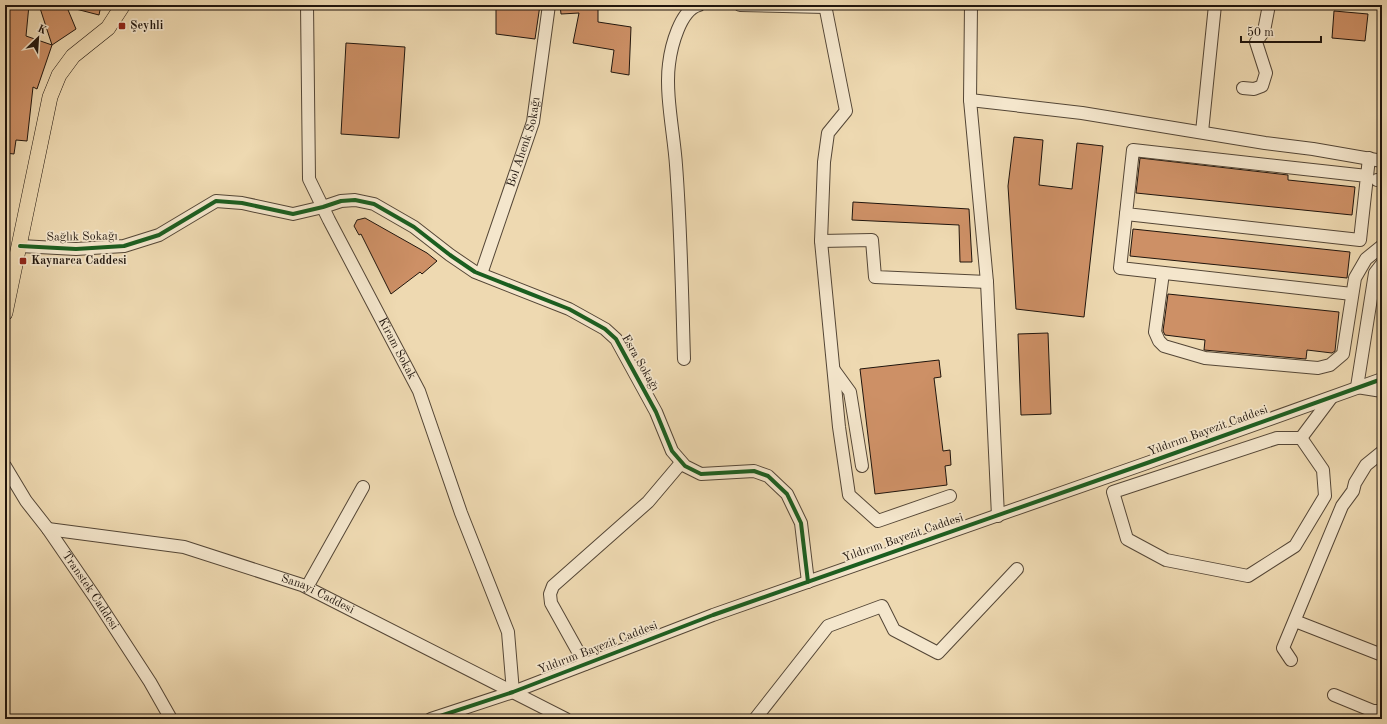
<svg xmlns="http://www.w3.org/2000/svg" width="1387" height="724" viewBox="0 0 1387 724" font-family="'Old Standard TT',serif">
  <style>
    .building { fill: #cd9066; stroke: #20150d }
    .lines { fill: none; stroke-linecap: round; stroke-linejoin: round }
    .minor-casing { stroke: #544636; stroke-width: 14 }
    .major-casing { stroke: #20150d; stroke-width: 16 }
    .minor { stroke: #f4e6cc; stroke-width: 12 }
    .major { stroke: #eed9b1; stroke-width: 15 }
    .cycleway-casing { stroke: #f4e6cc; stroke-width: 6 }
    .cycleway { stroke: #1b5e20; stroke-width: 4 }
    .poi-dot { fill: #8f2418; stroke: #f4e6cc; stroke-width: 1.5 }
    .labels { text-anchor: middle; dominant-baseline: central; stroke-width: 3.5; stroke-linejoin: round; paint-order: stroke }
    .poi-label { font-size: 12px; font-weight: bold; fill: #20150d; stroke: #f4e6cc; text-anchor: start }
    .street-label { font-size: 12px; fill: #20150d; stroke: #f4e6cc }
  </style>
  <rect width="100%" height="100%" fill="#eed9b1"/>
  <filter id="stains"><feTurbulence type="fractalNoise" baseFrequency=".005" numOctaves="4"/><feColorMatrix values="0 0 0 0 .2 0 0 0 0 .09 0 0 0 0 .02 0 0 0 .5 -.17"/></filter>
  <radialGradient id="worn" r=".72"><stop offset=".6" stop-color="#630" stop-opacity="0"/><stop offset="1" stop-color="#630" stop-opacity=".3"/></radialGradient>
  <!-- building -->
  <path class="building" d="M5,5h24l-3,31 26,9 -15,44 -4,-2 -6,54 -11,-1 -2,14 -9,-1z
    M39,5h27l10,24 -24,16z
    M72,5h29l-2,10 -27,-7z
    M496,5h44l-5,34 -39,-5z
    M560,5h38v17l33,5 -2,48 -18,-3 3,-22 -41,-7 6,-30 -18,1z
    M1334,11l34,3 -3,27 -33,-3z
    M346,43l59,4 -6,91 -58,-4z
    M1014,137l29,3 -4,45 33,4 5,-46 26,3 -19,171 -68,-8 -8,-123z
    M1140,158l148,17v5l67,7 -3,28 -216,-22z
    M853,202l116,7 3,53h-12l-1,-37 -107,-5z
    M365,218l62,35 10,8 -15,13 -2,-2 -29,22 -30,-60 -2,1 -5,-9 3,-6z
    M1133,229l217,23 -3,26 -217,-22z
    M1168,294l171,18 -4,39 -3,2 -25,-3 -1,9 -102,-9 1,-10 -40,-5 -2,-4z
    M1048,333l3,81 -30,1 -3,-81z
    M939,360l2,17 -7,1 9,73 7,-1 1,15 -6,1 2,19 -72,9 -15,-125z"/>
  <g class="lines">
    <!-- minor casing -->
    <g class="minor-casing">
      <g id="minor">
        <path id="s1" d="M307,5l2,174 20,41 90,171 42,122 47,119 5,60"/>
        <path d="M740,5l85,2"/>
        <path d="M825,5l21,106 -18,22 -4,29 -3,79 18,186 10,68 29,26 72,-25"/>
        <path d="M971,5l-1,95 17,182 11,234"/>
        <path d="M1243,88l11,1 8,-3 4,-13 -10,-31 8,-11 5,-26"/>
        <path d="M970,100l112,13 183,30 48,6 69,12"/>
        <path d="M1202,132l13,-127"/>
        <path d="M1367,176l-234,-26 -7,64 234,26 9,-82"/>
        <path d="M1377,180l5,1"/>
        <path d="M1126,214l-6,54 232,26"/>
        <path d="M821,241l51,-1 3,37 112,5"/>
        <path d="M20,246l56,3 48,-3 35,-11 57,-34 26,2 51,11 30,-7 18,-6 14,-1 19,4 40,23 36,28 25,17 94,37 36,20 11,10 40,73 16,39 13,15 16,8 53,-3 14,5 19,18 14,29 7,59"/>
        <path d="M1382,264l-7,9 -18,114 25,4"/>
        <path d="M1163,273l-8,59 4,9 5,5 41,12 113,10 12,-3 13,-11 12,-76 11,-19 16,-13"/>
        <path id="s2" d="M481,274l52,-152 16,-117"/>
        <path d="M684,359c-2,-65 -3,-130 -8,-194 -2,-30 -11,-72 -7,-101 2,-17 11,-54 30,-59"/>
        <path d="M834,370l16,22 12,74"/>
        <path d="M1277,438h24l22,32 2,26 -30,50 -47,30 -82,-16 -39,-21 -14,-47z"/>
        <path d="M1301,438l30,-40"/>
        <path id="s3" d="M5,466l21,35 22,28 46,67 56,86 21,37"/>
        <path id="s4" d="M48,529l136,18 118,38 264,134"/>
        <path d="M307,587l56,-100"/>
        <path d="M1295,621l87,34"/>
        <path d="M1291,660l-8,-12 59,-142 11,-15 2,-8 11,-18 16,-13"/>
        <path d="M585,664l-34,-61 -1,-9 3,-8 95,-84 33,-39"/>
        <path d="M1334,695l39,16h9"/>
        <path d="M431,719l82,-27 200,-77 434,-152 235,-84"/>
        <path d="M755,719l73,-93 54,-20 12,24 44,23 79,-84"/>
      </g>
    </g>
    <!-- major casing -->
    <g class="major-casing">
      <path id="major" d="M5,313l45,-216 9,-22 14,-19 35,-28 15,-23"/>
    </g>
    <!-- minor -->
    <use href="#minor" class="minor"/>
    <!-- major -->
    <use href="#major" class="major"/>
    <!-- cycleway casing -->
    <g class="cycleway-casing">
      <path id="cycleway" d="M20,246l56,3 48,-3 35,-11 57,-34 26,2 51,11 30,-7 18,-6 14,-1 19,4 40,23 36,28 25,17 94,37 36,20 11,10 40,73 16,39 13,15 16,8 53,-3 14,5 19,18 14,29 7,59
        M431,719l82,-27 200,-77 434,-152 235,-84"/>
    </g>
    <!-- cycleway -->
    <use href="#cycleway" class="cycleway"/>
  </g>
  <!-- markers -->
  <g class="poi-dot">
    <rect x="118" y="22" width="8" height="8" rx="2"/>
    <rect x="19" y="257" width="8" height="8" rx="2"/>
  </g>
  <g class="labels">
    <!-- poi labels -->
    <g class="poi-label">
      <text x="130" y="26">Şeyhli</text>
      <text x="31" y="261">Kaynarca Caddesi</text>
    </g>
    <!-- street labels -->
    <g class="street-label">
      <text stroke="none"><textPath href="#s2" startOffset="139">Bol Ahenk Sokağı</textPath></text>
      <text transform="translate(82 237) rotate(-1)">Sağlık Sokağı</text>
      <text stroke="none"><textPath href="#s1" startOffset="365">Kiram Sokak</textPath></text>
      <text transform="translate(640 363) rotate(60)">Esra Sokağı</text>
      <text transform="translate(1208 431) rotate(-20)">Yıldırım Bayezit Caddesi</text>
      <text transform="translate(903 538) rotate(-19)">Yıldırım Bayezit Caddesi</text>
      <text stroke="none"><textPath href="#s3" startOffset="151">Transtek Caddesi</textPath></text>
      <text stroke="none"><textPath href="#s4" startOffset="279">Sanayi Caddesi</textPath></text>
      <text transform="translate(598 648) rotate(-21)">Yıldırım Bayezit Caddesi</text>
    </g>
  </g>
  <!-- margin -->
  <rect width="1387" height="724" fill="none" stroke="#eed9b1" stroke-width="20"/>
  <rect x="6" y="6" width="1375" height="712" fill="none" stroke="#20150d" stroke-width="2"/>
  <rect x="10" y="10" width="1367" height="704" fill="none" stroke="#20150d"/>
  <!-- north arrow -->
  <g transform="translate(38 38) rotate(25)" stroke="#f4e6cc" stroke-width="3" paint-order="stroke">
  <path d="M0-3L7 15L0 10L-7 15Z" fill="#20150d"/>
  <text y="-6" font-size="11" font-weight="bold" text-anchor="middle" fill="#20150d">K</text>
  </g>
  <!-- scale -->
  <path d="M1241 36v6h80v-6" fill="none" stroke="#20150d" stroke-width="2"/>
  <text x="1247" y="36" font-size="12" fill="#20150d" stroke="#f4e6cc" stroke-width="3" paint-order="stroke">50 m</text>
  <rect width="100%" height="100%" filter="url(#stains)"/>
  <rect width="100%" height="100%" fill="url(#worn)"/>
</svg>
